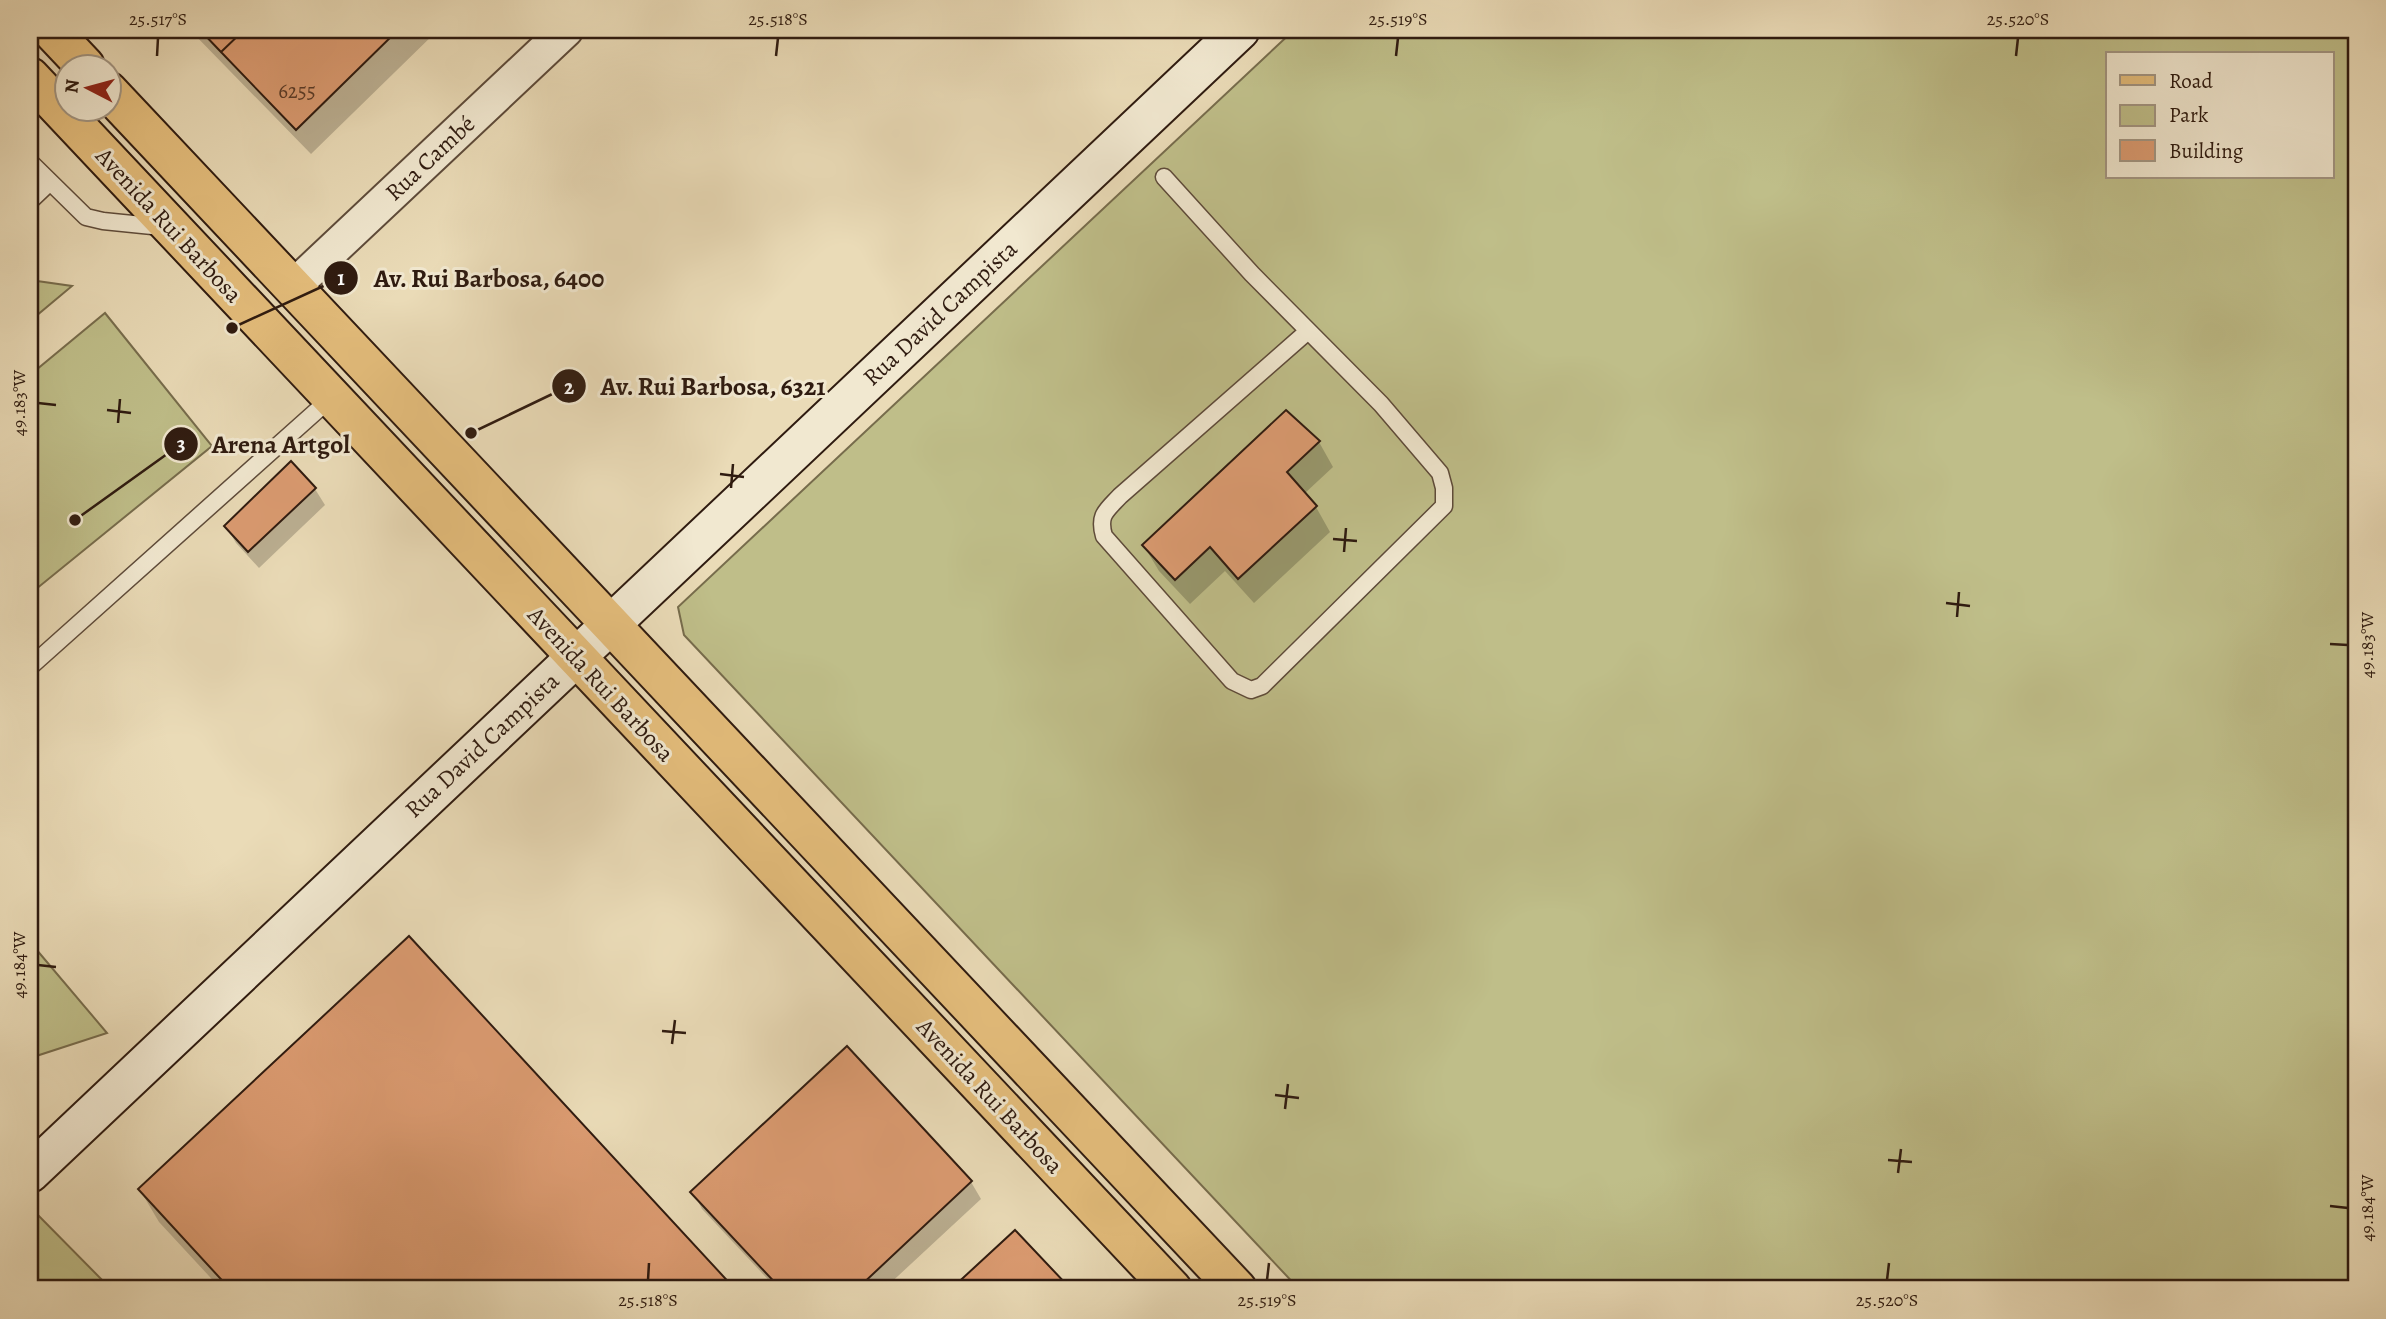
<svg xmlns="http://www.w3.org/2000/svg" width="2386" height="1319" viewBox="0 0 2386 1319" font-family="Alegreya,serif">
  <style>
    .green { fill: #bfbe89; stroke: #776c4c; stroke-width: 2; fill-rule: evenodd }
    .shadow { fill: #0003 }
    .building { fill: #db9b71; stroke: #2f1b10; stroke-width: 2 }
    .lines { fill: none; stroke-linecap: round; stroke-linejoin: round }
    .lane-casing { stroke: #5e4b3a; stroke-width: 19 }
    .street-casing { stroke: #5e4b3a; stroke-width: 37 }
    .secondary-casing { stroke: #2f1b10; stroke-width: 42 }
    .primary-casing { stroke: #2f1b10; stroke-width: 42 }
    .lane { stroke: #f1e8d0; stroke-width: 16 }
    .street { stroke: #f1e8d0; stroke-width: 33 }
    .secondary { stroke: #f1e8d0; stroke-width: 38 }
    .primary { stroke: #e5be7c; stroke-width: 38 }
    .ticks { fill: none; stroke: #2f1b10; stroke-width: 2.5 }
    .labels { text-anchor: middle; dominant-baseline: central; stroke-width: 6; stroke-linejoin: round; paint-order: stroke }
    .number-label { font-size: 21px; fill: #5a3b28 }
    .street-label { font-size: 24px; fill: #2f1b10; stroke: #f1e8d0 }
    .leader { fill: none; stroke: #2f1b10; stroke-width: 2.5 }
    .callout-dot { fill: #2f1b10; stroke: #f1e8d0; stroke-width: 2.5 }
    .mark-label { font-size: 21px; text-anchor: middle; font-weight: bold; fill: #fff }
    .callout-label { font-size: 26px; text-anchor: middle; font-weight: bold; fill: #2f1b10; stroke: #f1e8d0; stroke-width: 6; stroke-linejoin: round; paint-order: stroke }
    .neatline { fill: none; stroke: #2f1b10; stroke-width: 2.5 }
    .ticks-label { font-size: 18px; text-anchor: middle; fill: #2f1b10 }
  </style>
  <rect width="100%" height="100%" fill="#eadbb7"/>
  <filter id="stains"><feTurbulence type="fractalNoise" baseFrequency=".00286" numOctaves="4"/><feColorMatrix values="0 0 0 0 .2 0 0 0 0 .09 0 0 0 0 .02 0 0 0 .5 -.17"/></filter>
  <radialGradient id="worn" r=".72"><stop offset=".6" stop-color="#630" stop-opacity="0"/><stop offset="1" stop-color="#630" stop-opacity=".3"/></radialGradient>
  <!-- green -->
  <path class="green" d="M1294,30h1062v1259h-1057l-615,-654 -6,-28zM2108,54h224v123h-224z
    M30,280l42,6 -42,35z
    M105,313l107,133 -182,148v-219z
    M30,942l77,91 -77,25z
    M30,1207l81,82h-81z"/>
  <!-- shadow -->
  <path class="shadow" d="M190,30h248l-127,124z
    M1319,442l14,25 -29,27 12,13 14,25 -76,71 -29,-32 -35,33 -31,-33 -15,-25z
    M315,489l10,16 -66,63 -23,-25 -10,-17z
    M409,939l324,350h-512l-62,-67 -19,-32z
    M971,1182l10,17 -97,90h-107l-75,-80 -9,-17z
    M1015,1232l52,57h-113z"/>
  <!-- building -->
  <path class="building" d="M200,30h44l-23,22z
    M244,30h154l-102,100 -75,-78z
    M1286,410l34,31 -33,31 30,34 -79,73 -28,-32 -35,33 -33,-35z
    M291,461l25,27 -68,64 -24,-26z
    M409,936l326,353h-505l-92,-100z
    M847,1046l125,135 -115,108h-76l-91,-97z
    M1015,1230l53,56 -3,3h-114z"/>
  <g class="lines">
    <!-- lane casing -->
    <g class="lane-casing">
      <path id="lane" d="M30,162l56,55 17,4 59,6
        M1164,177l88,97 129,130 59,69 4,15v18l-182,180 -11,4 -19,-9 -128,-145c-6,-21 2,-25 16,-40l188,-165
        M30,201l19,-18
        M30,667l301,-269"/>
    </g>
    <!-- street casing -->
    <g class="street-casing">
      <path id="street" d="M293,287l273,-257"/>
    </g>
    <!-- secondary casing -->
    <g class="secondary-casing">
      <path id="secondary" d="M30,1173l1210,-1143"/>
    </g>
    <!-- primary casing -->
    <g class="primary-casing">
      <path id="primary" d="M51,30l34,36
        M30,77l1142,1212
        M108,91l1129,1198"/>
    </g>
    <!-- lane -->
    <use href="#lane" class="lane"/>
    <!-- street -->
    <use href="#street" class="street"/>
    <!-- secondary -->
    <use href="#secondary" class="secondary"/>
    <!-- primary -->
    <use href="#primary" class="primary"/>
  </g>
  <!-- ticks -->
  <path class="ticks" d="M157,56l1,-18M776,56l2,-18M1396,56l2,-18M2016,56l2,-18M38,403l18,2M107,410l24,3M118,423l2,-24M720,474l24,3M731,488l2,-24M1333,539l24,2M1344,552l2,-24M1946,603l24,3M1957,617l2,-25M2330,644l18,1M38,965l18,2M662,1031l24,2M672,1044l3,-24M1275,1095l24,3M1285,1109l3,-25M1888,1160l24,2M1898,1173l3,-24M2330,1206l18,2M648,1280l1,-17M1267,1280l2,-17M1887,1280l2,-17"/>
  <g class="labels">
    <!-- number labels -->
    <g class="number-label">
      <text x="297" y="91">6255</text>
    </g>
    <!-- street labels -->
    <g class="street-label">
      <text transform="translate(430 158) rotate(-43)">Rua Cambé</text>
      <text transform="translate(169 225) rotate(47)">Avenida Rui Barbosa</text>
      <text transform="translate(940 313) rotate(-43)">Rua David Campista</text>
      <text transform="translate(601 684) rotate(47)">Avenida Rui Barbosa</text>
      <text transform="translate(482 745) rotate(-43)">Rua David Campista</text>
      <text transform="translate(990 1096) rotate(47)">Avenida Rui Barbosa</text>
    </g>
  </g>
  <!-- callouts -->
  <path class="leader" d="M232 328L341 278M471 433L569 386M75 520L181 444"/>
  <g class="callout-dot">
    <circle cx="232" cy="328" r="7"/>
    <circle cx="471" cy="433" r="7"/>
    <circle cx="75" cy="520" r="7"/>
    <circle cx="341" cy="278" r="18"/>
    <circle cx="569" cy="386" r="18"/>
    <circle cx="181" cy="444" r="18"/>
  </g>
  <g class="mark-label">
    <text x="341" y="285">1</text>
    <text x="569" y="394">2</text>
    <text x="181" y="451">3</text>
  </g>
  <g class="callout-label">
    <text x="489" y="287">Av. Rui Barbosa, 6400</text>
    <text x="713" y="395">Av. Rui Barbosa, 6321</text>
    <text x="281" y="453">Arena Artgol</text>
  </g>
  <!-- margin -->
  <rect width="2386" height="1319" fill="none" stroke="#eadbb7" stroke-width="77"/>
  <!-- legend -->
  <rect x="2106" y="52" width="228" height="126" fill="#f1e8d0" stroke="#a39683" stroke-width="2"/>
  <rect x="2120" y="75" width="35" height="10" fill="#e5be7c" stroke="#a39683" stroke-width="2"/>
  <text x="2169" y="88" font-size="21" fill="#2f1b10">Road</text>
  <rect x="2120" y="105" width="35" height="21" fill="#bfbe89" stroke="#a39683" stroke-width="2"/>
  <text x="2169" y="122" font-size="21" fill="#2f1b10">Park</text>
  <rect x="2120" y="140" width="35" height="21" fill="#db9b71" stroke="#a39683" stroke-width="2"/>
  <text x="2169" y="158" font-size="21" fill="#2f1b10">Building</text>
  <!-- north arrow -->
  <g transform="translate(88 88) rotate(276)"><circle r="33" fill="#f1e8d0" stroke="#a39683" stroke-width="2"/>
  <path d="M0-5L12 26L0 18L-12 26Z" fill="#8f2418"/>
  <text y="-10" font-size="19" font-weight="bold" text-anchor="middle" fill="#2f1b10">N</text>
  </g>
  <rect x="38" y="38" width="2310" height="1242" class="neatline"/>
  <g class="ticks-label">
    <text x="158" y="25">25.517°S</text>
    <text x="778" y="25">25.518°S</text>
    <text x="1398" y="25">25.519°S</text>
    <text x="2018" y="25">25.520°S</text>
    <text transform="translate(19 403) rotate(-90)" y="6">49.183°W</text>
    <text transform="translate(2367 645) rotate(-90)" y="6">49.183°W</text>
    <text transform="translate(19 965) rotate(-90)" y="6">49.184°W</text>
    <text transform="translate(2367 1208) rotate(-90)" y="6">49.184°W</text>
    <text x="648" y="1306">25.518°S</text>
    <text x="1267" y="1306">25.519°S</text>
    <text x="1887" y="1306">25.520°S</text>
  </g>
  <rect width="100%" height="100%" filter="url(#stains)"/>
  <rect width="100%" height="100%" fill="url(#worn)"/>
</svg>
